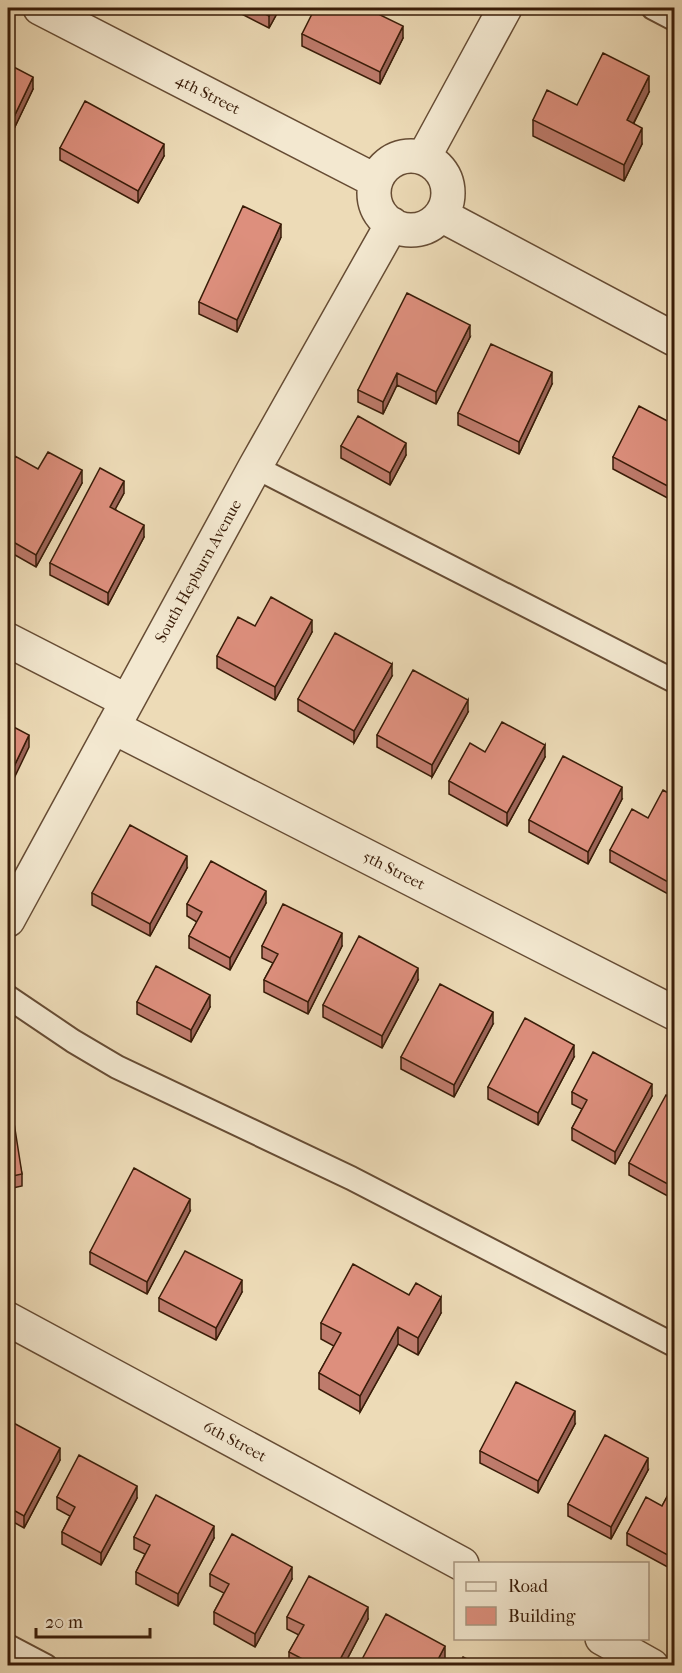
<svg xmlns="http://www.w3.org/2000/svg" width="682" height="1673" viewBox="0 0 682 1673" font-family="'IM FELL French Canon',serif">
  <style>
    .lines { fill: none; stroke-linecap: round; stroke-linejoin: round }
    .service-casing { stroke: #664c34; stroke-width: 26 }
    .minor-casing { stroke: #664c34; stroke-width: 36 }
    .service { stroke: #f3e8d0; stroke-width: 22 }
    .minor { stroke: #f3e8d0; stroke-width: 33 }
    .wall { fill: #be7b6c; stroke: #391c08; stroke-width: 1.5 }
    .shaded-wall { fill: #9b6458; stroke: #391c08; stroke-width: 1.5 }
    .building { fill: #dd8f7d; stroke: #391c08; stroke-width: 1.5 }
    .labels { text-anchor: middle; dominant-baseline: central; stroke-width: 4.5; stroke-linejoin: round; paint-order: stroke }
    .street-label { font-size: 16px; fill: #391c08; stroke: #f3e8d0 }
  </style>
  <rect width="100%" height="100%" fill="#eddbb7"/>
  <filter id="stains"><feTurbulence type="fractalNoise" baseFrequency=".00333" numOctaves="4"/><feColorMatrix values="0 0 0 0 .2 0 0 0 0 .09 0 0 0 0 .02 0 0 0 .5 -.17"/></filter>
  <radialGradient id="worn" r=".72"><stop offset=".6" stop-color="#630" stop-opacity="0"/><stop offset="1" stop-color="#630" stop-opacity=".3"/></radialGradient>
  <g class="lines">
    <!-- service casing -->
    <g class="service-casing">
      <path id="service" d="M653,8l21,11
        M255,467l419,214
        M8,997l65,44 44,26 234,111 323,167
        M8,1646l38,20"/>
    </g>
    <!-- minor casing -->
    <g class="minor-casing">
      <path id="minor" d="M40,8l336,173
        M374 193a37 37 0 1 1 74 0a37 37 0 1 1-74 0Z
        M424,157l81,-149
        M441,215l233,124
        M8,640l119,61
        M113,727l561,286
        M8,920l247,-453 137,-243
        M8,1319l454,245
        M602,1638l50,28"/>
    </g>
    <!-- service -->
    <use href="#service" class="service"/>
    <!-- minor -->
    <use href="#minor" class="minor"/>
  </g>
  <!-- wall -->
  <path class="wall" d="M230,8h50l-11,20z
    M371,10l32,28 -23,46 -78,-38v-12z
    M8,64l25,25 -22,46 -3,-2z
    M649,92l-15,31 8,21 -18,37 -91,-45v-16l44,-15z
    M60,148l104,8 -26,47 -78,-43z
    M281,237l-44,95 -38,-18v-12z
    M470,337l-34,67 -39,-19 -14,29 -25,-12v-12z
    M552,384l-33,70 -61,-29v-12z
    M675,425v77l-62,-33v-12z
    M341,446l65,9 -16,30 -49,-27z
    M38,469l44,14 -46,84 -28,-16v-81z
    M124,493l-9,16 29,28 -36,68 -58,-30v-12z
    M255,626l57,6 -37,68 -58,-32v-12z
    M392,676l-38,67 -56,-32v-12z
    M468,712l-36,65 -55,-30v-12z
    M485,752l60,5 -38,69 -58,-32v-13z
    M675,797v84l-7,13 -58,-32v-12l38,-32z
    M622,799l-34,65 -59,-32v-12z
    M187,868l-37,68 -58,-31v-12z
    M266,903l-36,67 -41,-22v-12l8,-14 -10,-6v-12z
    M262,946h80l-34,68 -44,-22v-12l9,-17 -11,-5z
    M418,980l-36,68 -59,-31v-12z
    M137,1002l73,5 -19,35 -54,-28z
    M493,1024l-39,73 -53,-28v-12z
    M574,1057l-36,68 -50,-26v-12z
    M572,1092l80,4 -37,68 -43,-24v-12l10,-19 -10,-5z
    M675,1100v100l-46,-25v-12z
    M8,1110l14,64v12l-14,3z
    M190,1211l-43,83 -57,-30v-12z
    M242,1292l-26,48 -57,-29v-13z
    M441,1313l-23,42 -20,-11 -38,68 -41,-23v-16l15,-27 -13,-7v-16z
    M8,1420l52,40 -36,68 -16,-9z
    M575,1424l-37,69 -58,-30v-12z
    M648,1470l-37,69 -43,-23v-12z
    M675,1482v89l-48,-26v-12l35,-27z
    M57,1497l80,1 -36,67 -39,-21v-12l8,-16 -13,-7z
    M134,1537l80,1 -36,68 -42,-22v-12l9,-18 -11,-5z
    M210,1574l82,5 -37,68 -41,-23v-12l10,-19 -14,-7z
    M287,1617l81,2 -24,46h-52l-3,-1v-12l10,-17 -12,-6z"/>
  <!-- shaded-wall -->
  <path class="shaded-wall" d="M273,8h7l-11,20v-12z
    M403,26v12l-23,46v-12z
    M649,76v16l-22,44v-16z
    M33,77v12l-22,46v-12z
    M642,128v16l-18,37v-16z
    M164,144v12l-26,47v-12z
    M281,224v13l-44,95v-12z
    M470,325v12l-34,67v-12z
    M552,372v12l-33,70v-12z
    M397,373v12l-14,29v-12z
    M406,443v12l-16,30v-12z
    M82,470v13l-46,84v-12z
    M124,481v12l-14,26v-12z
    M144,525v12l-36,68v-12z
    M312,620v12l-37,68v-13z
    M392,664v12l-38,67v-12z
    M468,700v12l-36,65v-12z
    M29,735v12l-21,44v-12z
    M545,745v12l-38,69v-13z
    M622,787v12l-34,65v-12z
    M187,856v12l-37,68v-12z
    M675,869v12l-7,13v-12z
    M266,891v12l-36,67v-12z
    M342,933v13l-34,68v-12z
    M418,968v12l-36,68v-12z
    M210,995v12l-19,35v-12z
    M493,1012v12l-39,73v-12z
    M574,1045v12l-36,68v-12z
    M652,1084v12l-37,68v-12z
    M190,1199v12l-43,83v-12z
    M242,1280v12l-26,48v-12z
    M441,1297v16l-23,42v-17z
    M398,1327v17l-38,68v-16z
    M575,1411v13l-37,69v-12z
    M60,1448v12l-36,68v-12z
    M648,1458v12l-37,69v-12z
    M137,1486v12l-36,67v-12z
    M214,1526v12l-36,68v-12z
    M292,1567v12l-37,68v-13z
    M368,1607v12l-24,46h-7z
    M445,1646v12l-4,7h-6z"/>
  <!-- building -->
  <path class="building" d="M253,8h20l-4,8z
    M315,8h51l37,18 -23,46 -78,-38z
    M603,53l46,23 -22,44 15,8 -18,37 -91,-45 14,-30 30,15z
    M8,64l25,13 -22,46 -3,-2z
    M85,101l79,43 -26,47 -78,-43z
    M243,206l38,18 -44,96 -38,-18z
    M407,293l63,32 -34,67 -39,-19 -14,29 -25,-12z
    M491,344l61,28 -33,70 -61,-29z
    M639,406l36,19v65l-62,-33z
    M358,416l48,27 -16,30 -49,-27z
    M48,452l34,18 -46,85 -28,-16v-69l7,-14 23,13z
    M100,468l24,13 -14,26 34,18 -36,68 -58,-30z
    M271,597l41,23 -37,67 -58,-31 21,-39 17,9z
    M335,633l57,31 -38,67 -56,-32z
    M413,670l55,30 -36,65 -55,-30z
    M502,722l43,23 -38,68 -58,-32 21,-38 15,9z
    M8,724l21,11 -21,44z
    M563,756l59,31 -34,65 -59,-32z
    M663,790l12,7v72l-7,13 -58,-32 22,-41 16,9z
    M130,825l57,31 -37,68 -58,-31z
    M211,861l55,30 -36,67 -41,-22 13,-24 -15,-8z
    M283,904l59,29 -34,69 -44,-22 14,-26 -16,-8z
    M359,936l59,32 -36,68 -59,-31z
    M156,966l54,29 -19,35 -54,-28z
    M440,984l53,28 -39,73 -53,-28z
    M525,1018l49,27 -36,68 -50,-26z
    M593,1052l59,32 -37,68 -43,-24 15,-28 -15,-8z
    M666,1095l9,5v88l-46,-25z
    M8,1110h4l10,64 -14,3z
    M134,1168l56,31 -43,83 -57,-30z
    M185,1251l57,29 -26,48 -57,-30z
    M353,1264l56,31 7,-12 25,14 -23,41 -20,-11 -38,69 -41,-23 22,-40 -20,-10z
    M516,1382l59,29 -37,70 -58,-30z
    M8,1420l52,28 -36,68 -16,-9z
    M605,1435l43,23 -37,69 -43,-23z
    M79,1455l58,31 -36,67 -39,-21 13,-25 -18,-10z
    M675,1482v77l-48,-26 19,-36 16,9z
    M156,1495l58,31 -36,68 -42,-22 14,-27 -16,-8z
    M232,1534l60,33 -37,67 -41,-22 15,-28 -19,-10z
    M309,1576l59,31 -31,58h-23l-25,-13 15,-27 -17,-8z
    M386,1614l59,32 -10,19h-76z
    M463,1657l16,8h-20z"/>
  <g class="labels">
    <!-- street labels -->
    <g class="street-label">
      <text transform="translate(208 94) rotate(27)">4th Street</text>
      <text transform="translate(198 571) rotate(-61)">South Hepburn Avenue</text>
      <text transform="translate(394 870) rotate(27)">5th Street</text>
      <text transform="translate(235 1441) rotate(28)">6th Street</text>
    </g>
  </g>
  <!-- margin -->
  <rect width="682" height="1673" fill="none" stroke="#eddbb7" stroke-width="30"/>
  <rect x="9" y="9" width="664" height="1655" fill="none" stroke="#391c08" stroke-width="3"/>
  <rect x="15" y="15" width="652" height="1643" fill="none" stroke="#391c08" stroke-width="1.5"/>
  <!-- legend -->
  <rect x="454" y="1562" width="195" height="78" fill="#f3e8d0" stroke="#a99680" stroke-width="1.5"/>
  <rect x="466" y="1582" width="30" height="9" fill="#f3e8d0" stroke="#a99680" stroke-width="1.5"/>
  <text x="508" y="1592" font-size="18" fill="#391c08">Road</text>
  <rect x="466" y="1607" width="30" height="18" fill="#dd8f7d" stroke="#a99680" stroke-width="1.5"/>
  <text x="508" y="1622" font-size="18" fill="#391c08">Building</text>
  <!-- scale -->
  <path d="M36 1628v9h114v-9" fill="none" stroke="#391c08" stroke-width="3"/>
  <text x="45" y="1628" font-size="18" fill="#391c08" stroke="#f3e8d0" stroke-width="4.5" paint-order="stroke">20 m</text>
  <rect width="100%" height="100%" filter="url(#stains)"/>
  <rect width="100%" height="100%" fill="url(#worn)"/>
</svg>
